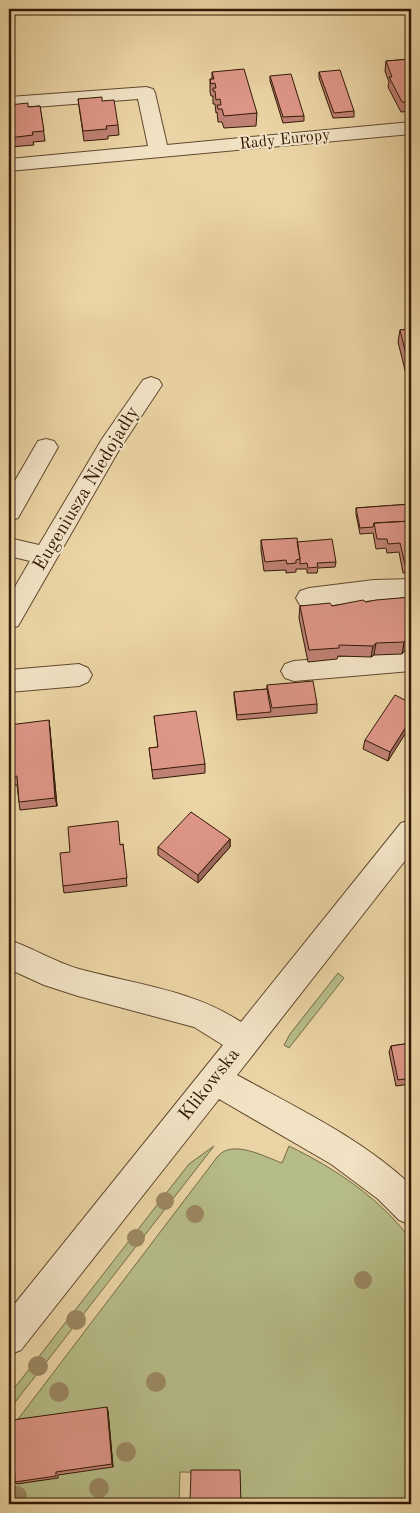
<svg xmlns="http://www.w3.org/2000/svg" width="420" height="1513" viewBox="0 0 420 1513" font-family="'Old Standard TT',serif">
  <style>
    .green { fill: #b6bc87; stroke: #746a46 }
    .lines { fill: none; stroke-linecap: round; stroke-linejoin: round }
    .minor-casing { stroke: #61482d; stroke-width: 2 }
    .minor { fill: #f1e2c4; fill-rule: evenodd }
    .tree { fill: #9b8862 }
    .wall { fill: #bf8174; stroke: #331905 }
    .shaded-wall { fill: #9b695e; stroke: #331905 }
    .building { fill: #de9687; stroke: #331905 }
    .labels { text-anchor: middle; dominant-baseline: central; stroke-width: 4.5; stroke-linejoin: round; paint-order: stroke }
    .far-street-label { font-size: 16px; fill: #331905; stroke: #f1e2c4 }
    .street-label { font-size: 19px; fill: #331905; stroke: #f1e2c4 }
  </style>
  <rect width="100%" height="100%" fill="#ead3a4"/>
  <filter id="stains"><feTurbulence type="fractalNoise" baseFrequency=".004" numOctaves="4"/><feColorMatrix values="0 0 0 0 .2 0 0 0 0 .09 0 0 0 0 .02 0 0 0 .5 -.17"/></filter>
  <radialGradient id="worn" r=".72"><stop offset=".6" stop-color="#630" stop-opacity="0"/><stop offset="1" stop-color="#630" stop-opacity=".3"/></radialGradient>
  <!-- green -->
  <path class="green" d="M338,973l6,5 -55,70 -5,-3 6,-11z
    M214,1146l-205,264v-15l180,-231z
    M289,1146c47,23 91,52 122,94v264h-171v-31l-60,-1 -1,32h-170v-73l209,-275c15,-17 47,1 64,7z"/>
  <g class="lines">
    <!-- minor casing -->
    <g class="minor-casing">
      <path id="minor" d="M146,87l7,2 2,4 12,52 244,-23v12l-402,37v-12l139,-13 -10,-47 -129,10v-12z
        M151,377l8,3 3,5 -43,65 -101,176 -9,3v-32l21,-36 -21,-5v-18l30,7 63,-106 41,-59z
        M46,439l8,2 4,6 -40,71 -9,3v-30l29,-50z
        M411,579v20l-37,1 -65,8 -9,-3 -4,-7 4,-7 9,-3 65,-8z
        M411,651v20l-117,10 -9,-3 -4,-7 4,-7 9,-3z
        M79,664l9,4 4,7 -4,7 -9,4 -70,6v-22z
        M411,820v33l-174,222c60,33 124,63 174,110v40l-12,-5 -21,-21 -47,-35 -112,-65 -198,251 -12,5v-44l214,-266 -29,-18 -116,-31 -34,-11 -35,-16v-29c24,8 46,22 70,29 55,15 114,21 162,53l160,-199z"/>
    </g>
    <!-- minor -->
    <use href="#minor" class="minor"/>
  </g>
  <!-- trees -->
  <g class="tree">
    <circle cx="165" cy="1201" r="9"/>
    <circle cx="195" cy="1214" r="9"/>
    <circle cx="136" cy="1238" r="9"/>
    <circle cx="363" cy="1280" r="9"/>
    <circle cx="76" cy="1320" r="10"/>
    <circle cx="38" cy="1366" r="10"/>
    <circle cx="156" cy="1382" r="10"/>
    <circle cx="59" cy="1392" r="10"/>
    <circle cx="126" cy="1452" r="10"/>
    <circle cx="99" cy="1488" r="10"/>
    <circle cx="17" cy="1496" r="10"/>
  </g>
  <!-- wall -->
  <path class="wall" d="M411,59v52l-10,1 -13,-25 1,-5 -4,-11 1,-10z
    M212,72l45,41 -1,13 -32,2 -2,-6h-4l-1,-10 -1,1 -1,-9h-2v-8h-2l-1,-4v-13h2z
    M319,72l35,39v6l-21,1 -14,-40z
    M270,76l34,40v5l-21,2 -13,-42z
    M78,99l24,2 16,24 1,10 -11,1v3l-24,2z
    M9,105l19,2 12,-1 5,35 -12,1 1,3 -24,2 -1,-7z
    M411,329v65l-13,-52 2,-12z
    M411,504v68l-8,1 -4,-21 -12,1 -1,-5 -10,1 -3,-16 -13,1 -4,-20v-6z
    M261,540l36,2 39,20 -1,5 -17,1 -1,5h-10v-4h-11v3l-10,1v-3l-22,1 -3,-21z
    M411,597v46l-9,11 -28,1 -3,2 -33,-1 -1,3 -29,3 -9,-44 1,-12h32z
    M267,685l50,19v9l-80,7 -3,-24v-4l33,-3z
    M411,703l-23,58 -25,-12 2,-9z
    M154,716l51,48v9l-52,6 -4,-31 9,-1z
    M49,720l8,86 -37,4 -1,-8 -2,-17h-5l-1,-8z
    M230,839v8l-32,36 -40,-28v-8z
    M123,844l4,42 -63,7 -1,-7 57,-41z
    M411,1043v41l-15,2 -7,-34 2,-6z
    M108,1411l5,56 -55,8v3l-41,6 -2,-2z"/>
  <!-- shaded-wall -->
  <path class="shaded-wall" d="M411,634v9l-9,11 2,-12z
    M376,643l-2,12 -3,2 2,-11z
    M411,719v6l-23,36 2,-9z
    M49,720l1,9 7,77 -2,-8z
    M230,839v8l-32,36v-8z
    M107,1407l1,4 5,56 -1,-3z"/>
  <!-- building -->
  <path class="building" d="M411,59v43h-9l-13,-25h3l-6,-16z
    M244,69l13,44 -33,3 -2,-7h-4l-1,-4h4l-1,-6 -4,1 -1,-9h-2v-3h3l-1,-5 -4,1 -1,-5h4l-2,-7z
    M340,70l14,41 -20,2 -15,-41z
    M291,74l13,42 -21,1 -13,-41z
    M102,97v4l12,-1 4,25 -12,1 1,3 -24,2 -5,-32z
    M28,103v4l12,-1 4,25 -12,1 1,3 -24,3v-33z
    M411,329v45l-11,-44z
    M411,504v17l-37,2 -1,4 -13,1 -4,-20z
    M411,521v42l-6,1 -5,-21 -12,1 -1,-5h-10l-3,-16z
    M297,538l3,21 -4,1v3l-9,1 -1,-4 -21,2 -4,-22z
    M332,539l4,23 -19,1 1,4 -10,1 -1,-5 -7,1v-5l-3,-17z
    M411,597v37l-7,8 -28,1 -3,3 -34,-1v3l-30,2 -9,-44 30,-3 2,3 31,-6 3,2 10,-2z
    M313,681l4,23 -45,4 -5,-23z
    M267,689l4,23 -34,3 -3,-23z
    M395,695l16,8v16l-21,33 -25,-12z
    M196,711l9,53 -53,6 -3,-22 9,-1 -4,-31z
    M49,720l6,78 -36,4 -2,-26 -6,1 -2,-29v-23z
    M191,812l39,27 -32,36 -40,-28z
    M118,821l2,24 3,-1 4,34 -64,8 -3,-33 10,-1 -2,-25z
    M411,1043v35l-13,2 -7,-34z
    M107,1407l5,57 -56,8v4l-41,6 -3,-62z
    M191,1470h49l1,34h-51z"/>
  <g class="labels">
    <!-- far-street labels -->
    <g class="far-street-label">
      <text transform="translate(285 140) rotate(-6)">Rady Europy</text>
    </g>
    <!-- street labels -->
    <g class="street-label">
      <text transform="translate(87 489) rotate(-59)">Eugeniusza Niedojadły</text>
      <text transform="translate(210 1085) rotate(-52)">Klikowska</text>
    </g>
  </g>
  <!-- margin -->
  <rect width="420" height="1513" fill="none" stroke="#ead3a4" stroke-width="30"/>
  <rect x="10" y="10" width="400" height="1493" fill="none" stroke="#331905" stroke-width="2.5"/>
  <rect x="15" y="15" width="390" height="1483" fill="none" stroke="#331905"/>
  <rect width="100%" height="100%" filter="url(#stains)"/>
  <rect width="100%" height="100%" fill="url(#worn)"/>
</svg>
